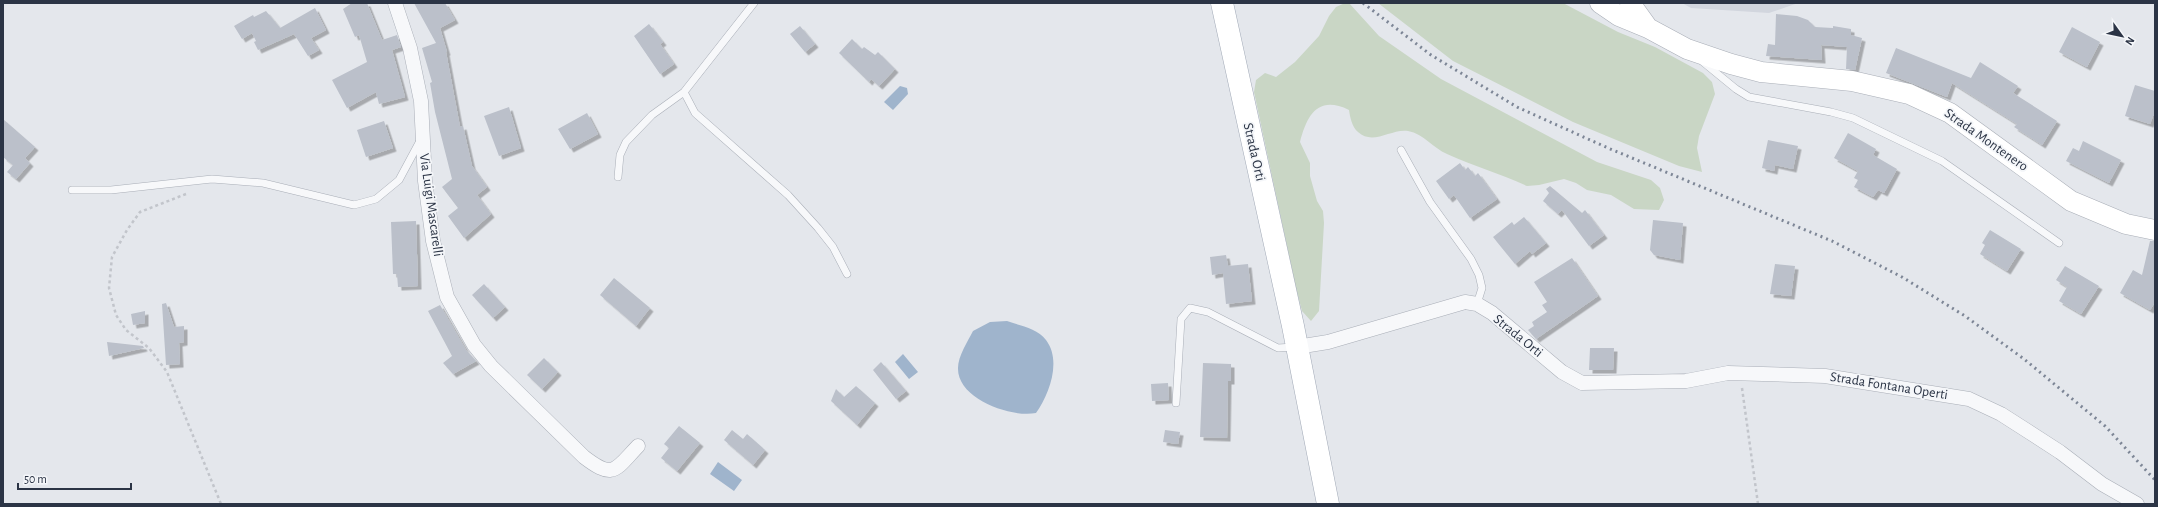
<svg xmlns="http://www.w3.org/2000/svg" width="2158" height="507" viewBox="0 0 2158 507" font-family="'Alegreya Sans',sans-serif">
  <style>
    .built { fill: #d2d6de }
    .green { fill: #c9d6c5 }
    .water { fill: #9fb4cc }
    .building { fill: #bbc0ca; filter: url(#shadow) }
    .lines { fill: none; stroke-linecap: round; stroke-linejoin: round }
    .lane-casing { stroke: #a9aeb7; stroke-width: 8 }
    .street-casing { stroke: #a9aeb7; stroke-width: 15 }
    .secondary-casing { stroke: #a9aeb7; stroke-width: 21 }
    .primary-casing { stroke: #a3abb8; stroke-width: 23 }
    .path { stroke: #c2c5cb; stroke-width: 2.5; stroke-dasharray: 3 3; stroke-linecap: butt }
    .lane { stroke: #f7f8fa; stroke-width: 7 }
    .street { stroke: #f7f8fa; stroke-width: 14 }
    .secondary { stroke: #fff; stroke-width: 20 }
    .primary { stroke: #fff; stroke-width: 22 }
    .rail { stroke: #7d8696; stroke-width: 3; stroke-dasharray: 2 4; stroke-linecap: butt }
    .labels { text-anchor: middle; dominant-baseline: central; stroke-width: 3.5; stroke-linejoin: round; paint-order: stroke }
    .street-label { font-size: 14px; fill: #2b3445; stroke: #f4f6f9 }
  </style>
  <defs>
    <filter id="shadow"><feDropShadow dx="3.5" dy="3.5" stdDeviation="0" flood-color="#0004"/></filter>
  </defs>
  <rect width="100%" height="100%" fill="#e4e7ec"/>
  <!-- built -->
  <path class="built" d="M1682,3h116l-29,10 -78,-5z"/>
  <!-- green -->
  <path class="green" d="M1345,3h4l30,33 62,43 156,83 54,18 9,8 4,12 -5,10 -25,-1 -23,-14 -24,-5 -11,-7 -12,-4 -25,6 -12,1c-26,-12 -54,-20 -80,-32 -14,-6 -23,-20 -39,-23 -16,-3 -35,15 -50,1 -6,-5 -8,-15 -9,-22 -31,-15 -42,5 -49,32l10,21v13l7,25 6,10 1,12 -5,88 -8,10 -9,-10 -6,-23 -42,-196 2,-12 9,-7 11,4 19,-15 24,-26 10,-20 7,-9z
    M1378,3h185l55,29 37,15 48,26 9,9 3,12 -16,42 -2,12 5,24 -23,-6 -106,-44 -120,-61z"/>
  <!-- water -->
  <path class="water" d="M900,86l7,2 1,6 -15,16 -9,-8z
    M1007,321c13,5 30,7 39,19 16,21 3,55 -10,73 -25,5 -79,-14 -78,-45 0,-12 10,-27 15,-37l17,-9z
    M903,354l15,18 -9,7 -14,-17z
    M718,462l24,18 -8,11 -24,-17z"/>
  <!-- building -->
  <path class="building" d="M352,3h15l15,37 15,-5 4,12 -9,3 13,47 -26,7 -3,-12 -29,16 -15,-28 35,-18 -8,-27 -4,2 -12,-28z
    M414,3h31l10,17 -15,8 7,24h-1l14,75 3,-1 9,40 15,21 -10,8 14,19 -27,24 -16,-22 10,-8 -16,-21 10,-8 -17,-67 -5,-29 2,-1 -10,-34 14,-5z
    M315,8l11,22 -15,8 8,12 -11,6 -14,-22 -36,16 -4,-8 2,-1 -4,-8 -10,6 -8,-13 19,-11 1,2 12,-6 14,17z
    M1776,14l21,2 11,4 7,7 18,1v-2l18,3v6l11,3 -7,32 -9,-1 1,-22 -26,-2 1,15 -56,-4 2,-12 7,1z
    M649,24l14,18 -3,2 14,20 -14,10 -26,-38z
    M800,26l15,18 -10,8 -15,-18z
    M2072,27l28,15 -13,25 -28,-15z
    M852,39l10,10 2,-2 11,8 3,-3 17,17 -16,17 -8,-7 -2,3 -30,-29z
    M1896,48l75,30 9,-16 38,24 -5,7 44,28 -15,24 -28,-18 3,-3 -65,-41 -5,14 -61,-24z
    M2135,85l20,6v25h-2l-3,8 -25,-8z
    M509,107l12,41 -22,8 -15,-40z
    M587,113l11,21 -28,15 -12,-20z
    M3,119l32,28 -10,11 5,5 -14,16 -9,-7 6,-7 -10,-8z
    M384,121l9,27 -27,9 -9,-27z
    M1848,133l28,16 -3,6 24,14 -13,24 -6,-3 -5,7 -19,-10 4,-7 -4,-2 4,-7 -24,-13z
    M1768,140l30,6 -5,23 -18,-4 -1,6 -12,-3z
    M2083,141l38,19 -12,23 -43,-22 7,-13 6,3z
    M1460,163l5,7 3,-3 7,9 3,-3 19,26 -27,19 -16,-23 -5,4 -13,-18z
    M1550,186l32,27 3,-3 19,25 -15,11 -27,-36 -4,4 -15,-13 6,-8 -3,-4z
    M1524,217l22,26 -14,11 -2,-3 -15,13 -22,-27 19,-15 2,3z
    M1653,220l30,3 -3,37 -26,-5 -4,-5z
    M416,221l2,65 -20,1 -1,-13h-4l-2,-52z
    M1990,230l31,19 -14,22 -27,-17 5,-9 -3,-2z
    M2150,241h5v61l-5,8 -30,-17 13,-23 9,5z
    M1226,255l2,11 20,-2 4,37 -26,3 -3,-31 -11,2 -2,-18z
    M1572,258l26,38 -62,43 -8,-9 6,-4 -2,-4 15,-10 -5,-7 5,-3 -13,-20z
    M1775,264l20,2 -4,30 -21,-2z
    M2065,266l34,20 -18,28 -22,-13 8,-14 -11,-7z
    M614,278l36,30 -14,18 -36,-31z
    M484,284l21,23 -12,11 -21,-23z
    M166,303l8,24 10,-1v16l-5,1 1,21 -14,1 -4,-61z
    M440,305l26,45 10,11 -23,13 -10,-11 9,-7 -24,-45z
    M145,311v12l-12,2 -2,-11z
    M107,342l36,4 1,2 -35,8z
    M1590,348h24l-1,22h-24z
    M544,358l14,14 -16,17 -15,-14z
    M881,362l25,29 -10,8 -23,-29z
    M1203,363l28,1v17h-3l-1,57 -27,-1z
    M1168,383l1,17 -17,1 -1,-17z
    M856,386l19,17 -18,22 -26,-24 5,-12 8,8z
    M679,426l21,17 -23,28 -16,-13 8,-10 -5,-4z
    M732,430l11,9 4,-5 18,16 -12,15 -29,-25z
    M1165,430l15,2 -2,12 -15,-2z"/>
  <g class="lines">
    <!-- lane casing -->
    <g class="lane-casing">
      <path id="lane" d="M1703,62l33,27 13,8 82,15 22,6 89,43 117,82
        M684,92l11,21 93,82 30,33 15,19 14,27
        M1401,150l29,52 41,57 8,16 3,13 -5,16
        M618,177l2,-22 6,-13 26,-27 32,-23 70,-89
        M72,190h39l101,-11 51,4 91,22 22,-6 23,-19 21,-39
        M1176,403l5,-84 9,-11 18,4 70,36 16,-1"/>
    </g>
    <!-- street casing -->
    <g class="street-casing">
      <path id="street" d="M395,3l15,45 11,53 4,80 8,60 14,56 27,48 17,21 93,91c30,23 31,13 54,-11
        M1297,347l31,-5 137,-40 12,2 15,9 70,59 20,11 104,-2 42,-8 97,3 144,23 32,15 25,16 34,22 42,32 35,20"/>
    </g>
    <!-- secondary casing -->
    <g class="secondary-casing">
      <path id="secondary" d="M1600,3l19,13 29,12 39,21 44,15 30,8 91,9 57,13 41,19 121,88 55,23 29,6
        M1630,3l18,25"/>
    </g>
    <!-- primary casing -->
    <g class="primary-casing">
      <path id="primary" d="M1222,3l71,323 35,178"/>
    </g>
    <!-- path -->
    <path class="path" d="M186,194l-46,18 -13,18 -15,27 -3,31 7,27 10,15 23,18 18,24 54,132
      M1742,388l16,116"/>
    <!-- lane -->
    <use href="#lane" class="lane"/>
    <!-- street -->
    <use href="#street" class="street"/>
    <!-- secondary -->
    <use href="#secondary" class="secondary"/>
    <!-- primary -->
    <use href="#primary" class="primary"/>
    <!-- rail -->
    <path class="rail" d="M1363,3l68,52 86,52 91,41 224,93 70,36 63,39 59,43 81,67 50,54"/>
  </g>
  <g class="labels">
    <!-- street labels -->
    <g class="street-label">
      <text transform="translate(1986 140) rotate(35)">Strada Montenero</text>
      <text transform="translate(1254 152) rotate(77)">Strada Orti</text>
      <text transform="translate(431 205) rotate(82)">Via Luigi Mascarelli</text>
      <text transform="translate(1518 336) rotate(39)">Strada Orti</text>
      <text transform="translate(1889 386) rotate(9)">Strada Fontana Operti</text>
    </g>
  </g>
  <!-- border -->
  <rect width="2158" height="507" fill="none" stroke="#2b3445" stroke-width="8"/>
  <!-- north arrow -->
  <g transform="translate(2122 36) rotate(123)" stroke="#f4f6f9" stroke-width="3" paint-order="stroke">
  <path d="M0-3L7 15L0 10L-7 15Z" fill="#2b3445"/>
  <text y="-6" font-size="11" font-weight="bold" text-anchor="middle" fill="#2b3445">N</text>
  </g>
  <!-- scale -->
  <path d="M18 483v6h113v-6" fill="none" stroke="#2b3445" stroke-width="2"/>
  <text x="24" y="483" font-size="12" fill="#2b3445" stroke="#f4f6f9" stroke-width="3" paint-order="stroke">50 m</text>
</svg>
